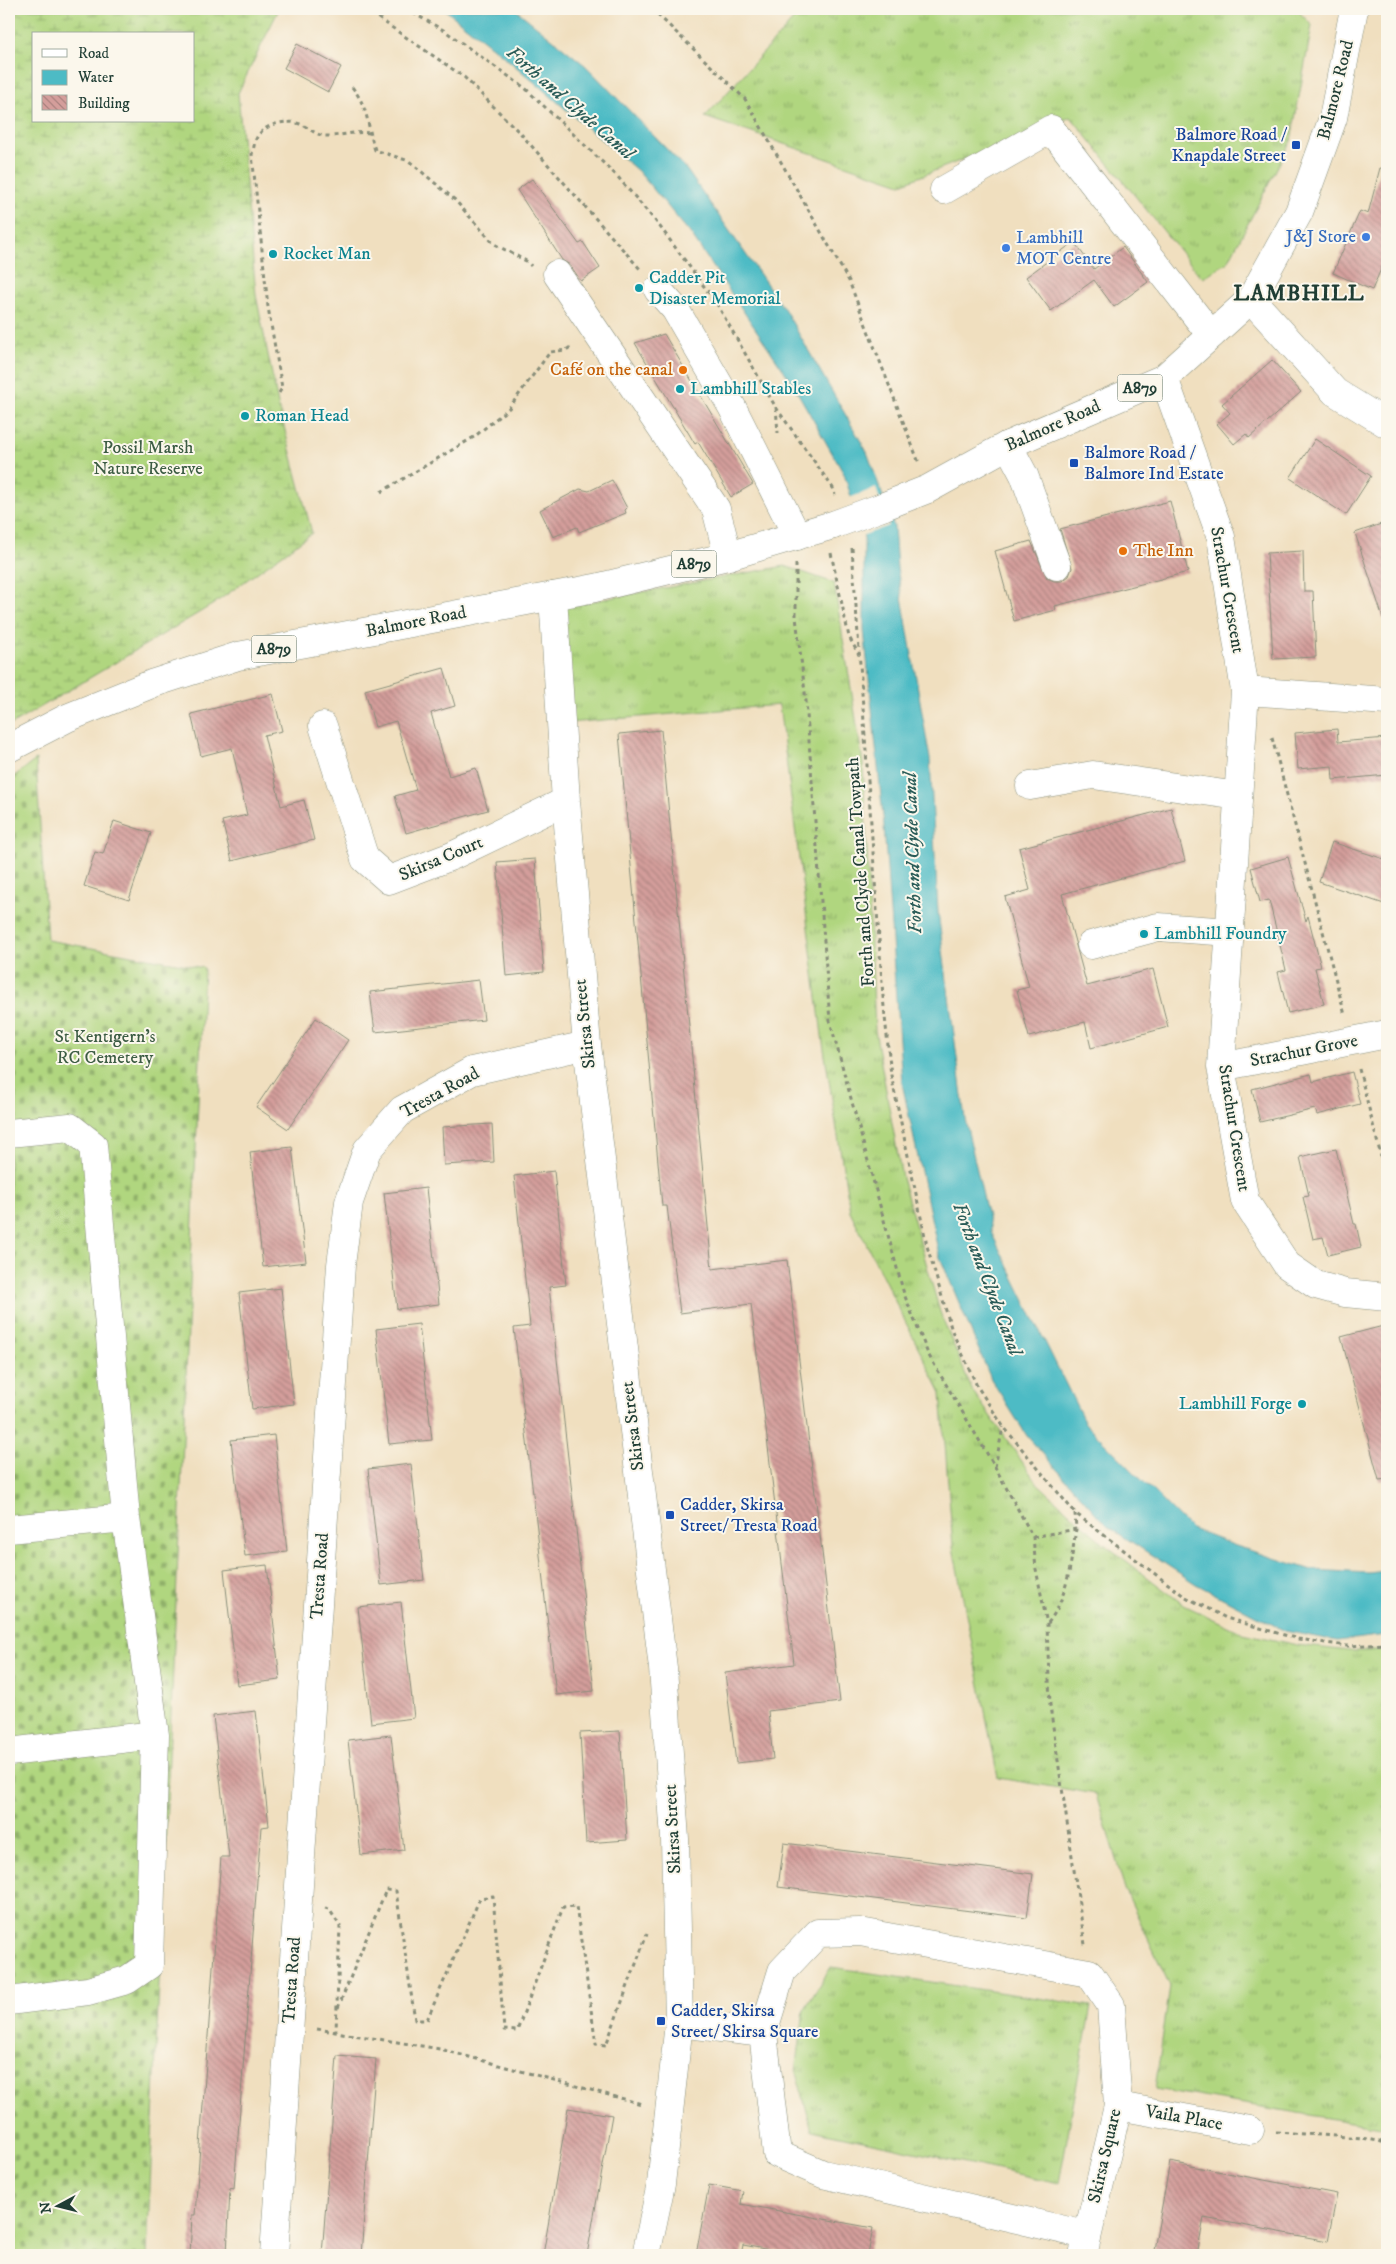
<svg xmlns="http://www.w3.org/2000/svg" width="1396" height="2264" viewBox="0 0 1396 2264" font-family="'IM FELL DW Pica',serif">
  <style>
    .grass { fill: url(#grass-tufts); stroke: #688a5a }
    .wetland { fill: url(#wetland-marsh); stroke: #688a5a; fill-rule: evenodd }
    .cemetery { fill: url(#cemetery-stones); stroke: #688a5a }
    .water { fill: #4dbbc5; stroke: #367c7c }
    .pier { fill: #f0dfbf }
    .building { fill: url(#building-back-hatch) }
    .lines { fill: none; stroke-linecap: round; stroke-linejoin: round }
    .minor-casing { stroke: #888e7a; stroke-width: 29 }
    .major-casing { stroke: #888e7a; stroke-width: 29 }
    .path { stroke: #888e7a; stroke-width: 3; stroke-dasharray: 4 4; stroke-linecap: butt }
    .minor { stroke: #fff; stroke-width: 28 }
    .major { stroke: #fff; stroke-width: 28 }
    .major-bridge-casing { stroke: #888e7a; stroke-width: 29; stroke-linecap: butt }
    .major-bridge { stroke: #fff; stroke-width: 28 }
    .transit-dot { fill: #1a4fb4; stroke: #fbf7ec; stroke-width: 2 }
    .shop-dot { fill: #3f7fe0; stroke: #fbf7ec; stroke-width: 2 }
    .culture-dot { fill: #0f9aa8; stroke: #fbf7ec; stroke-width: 2 }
    .food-dot { fill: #e8710a; stroke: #fbf7ec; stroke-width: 2 }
    .labels { text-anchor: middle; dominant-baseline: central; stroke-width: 4; stroke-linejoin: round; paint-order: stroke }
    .shield { fill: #fbf7ec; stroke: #61756b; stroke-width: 1 }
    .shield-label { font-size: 16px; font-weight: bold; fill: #1f3d34 }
    .street-label { font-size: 18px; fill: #1f3d34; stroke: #fbf7ec }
    .transit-label { font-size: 18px; fill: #164399; stroke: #fbf7ec; text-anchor: start }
    .shop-label { font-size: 18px; fill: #366cbe; stroke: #fbf7ec; text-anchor: end }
    .culture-label { font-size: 18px; fill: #0d838f; stroke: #fbf7ec; text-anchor: start }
    .food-label { font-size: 18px; fill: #c56008; stroke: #fbf7ec; text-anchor: end }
    .park-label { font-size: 18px; fill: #3c5c43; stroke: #fbf7ec }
    .water-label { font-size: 19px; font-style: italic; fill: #2a5c58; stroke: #fbf7ec }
    .district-label { font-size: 22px; font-weight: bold; letter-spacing: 1px; fill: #1f3d34; stroke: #fbf7ec }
  </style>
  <defs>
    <pattern id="grass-tufts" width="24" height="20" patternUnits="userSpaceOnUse" patternTransform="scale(1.25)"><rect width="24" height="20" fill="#b0d67f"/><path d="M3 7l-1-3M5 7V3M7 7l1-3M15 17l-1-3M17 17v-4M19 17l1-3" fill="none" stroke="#8faf69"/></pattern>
    <pattern id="wetland-marsh" width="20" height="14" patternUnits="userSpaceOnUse" patternTransform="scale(1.25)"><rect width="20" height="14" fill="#b0d67f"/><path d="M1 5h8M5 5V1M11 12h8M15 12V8" fill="none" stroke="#8faf69"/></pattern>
    <pattern id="cemetery-stones" width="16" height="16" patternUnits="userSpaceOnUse" patternTransform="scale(1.25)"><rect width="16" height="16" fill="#b0d67f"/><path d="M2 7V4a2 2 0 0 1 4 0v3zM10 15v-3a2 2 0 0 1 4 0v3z" fill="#8faf69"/></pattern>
    <pattern id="building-back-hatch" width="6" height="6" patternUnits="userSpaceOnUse" patternTransform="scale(1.25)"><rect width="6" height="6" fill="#d49e9b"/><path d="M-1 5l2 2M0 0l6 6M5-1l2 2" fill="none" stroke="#ab827f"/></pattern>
  </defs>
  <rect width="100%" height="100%" fill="#fbf7ec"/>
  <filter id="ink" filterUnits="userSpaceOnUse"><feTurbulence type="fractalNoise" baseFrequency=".02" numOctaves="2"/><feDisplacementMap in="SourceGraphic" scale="10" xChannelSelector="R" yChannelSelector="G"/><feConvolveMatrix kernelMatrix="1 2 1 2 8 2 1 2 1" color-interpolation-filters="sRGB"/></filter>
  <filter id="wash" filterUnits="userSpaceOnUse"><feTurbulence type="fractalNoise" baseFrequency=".0096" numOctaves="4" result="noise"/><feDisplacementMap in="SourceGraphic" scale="20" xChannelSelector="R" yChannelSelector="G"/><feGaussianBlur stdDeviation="1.12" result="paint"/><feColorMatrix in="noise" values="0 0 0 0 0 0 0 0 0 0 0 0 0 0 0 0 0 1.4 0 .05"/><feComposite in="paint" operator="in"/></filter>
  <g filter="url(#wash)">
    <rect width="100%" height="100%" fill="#f0dfbf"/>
    <!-- grass -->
    <path class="grass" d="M803,9h493l16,16 -21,116 -63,121 -26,16 -131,-161 -170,67 -196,-67z
      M785,566l49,17 29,180 12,267 27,148 38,134 32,78 65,93 67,61 80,61 59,28 54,12 52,6h38v477l-232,-39 15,-103 -45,-97 -29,-95 -98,-16 -45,-231 -12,-154 -91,-182 -27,-168 -44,-338 -211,18 -7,-116z
      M831,1967l260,39 -32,177 -247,-53 -16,-58 8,-62z"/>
    <!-- wetland -->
    <path class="wetland" d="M9,9h270l-41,84 18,202 22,109 34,129 -100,72 -203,121zM34,34h160v87h-160z"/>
    <!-- cemetery -->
    <path class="cemetery" d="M36,760l11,180 157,28 -57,1287h-138v-1475z"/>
    <!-- water -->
    <path class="water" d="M444,9h71l71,57 100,103 99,141 82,142 27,75 3,41 33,191 8,153 27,207 27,115 93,189 106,106 45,17 76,24 57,3 18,-2v64l-50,6 -52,-10 -89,-47 -89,-58 -80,-90 -36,-57 -52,-124 -37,-172 -18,-257 -20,-196v-92l-20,-64 -53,-93 -101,-148 -52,-62 -132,-113z"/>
    <!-- pier -->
    <path class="pier" d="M876,488l13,38 -28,10 -12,-38z"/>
    <g id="blocks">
      <!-- building -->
      <path class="building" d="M297,44l44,23 -13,25 -44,-24z
        M1380,168l7,1v86l-15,35 -39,-17 27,-62 8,3z
        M532,179l47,65 4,-2 17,26 -19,13 -11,-16 -8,-5 -45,-70z
        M1074,242l20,27 29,-22 25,35 -34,25 -20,-27 -43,31 -25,-34z
        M664,334l89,150 -22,13 -33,-55 -3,2 -60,-101z
        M1272,360l29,32 -52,46 -3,-4 -12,10 -17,-20 13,-11 -8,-9z
        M1315,439l56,37 -25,39 -56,-37z
        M612,480l15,28 -2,2 1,3 -47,19 -2,-5 -24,10 -13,-27 40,-21 9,2z
        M1170,501l18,71 -133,34 1,4 -42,11 -19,-70 36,-10 16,37 7,3h8l7,-5 3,-8 -12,-39z
        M1387,522v95l-4,1 -28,-85z
        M1303,551l1,40h9l3,66 -43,2 -6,-106z
        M444,668l11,38 -24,7 18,63 27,-8 12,42 -82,23 -11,-37 21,-6 -20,-69 -21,6 -10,-37z
        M273,694l9,37 -18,4 17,71 23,-6 10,40 -82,21 -10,-40 25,-6 -15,-67 -31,8 -10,-42z
        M1337,729l1,13 49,-4v37l-54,5 -1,-14 -34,3 -3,-36z
        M661,730l51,539 75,-9 53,442 -72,9 5,48 -37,4 -11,-90 69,-9 -43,-360 -71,9 -13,-107h-5l-43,-472z
        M1171,808l14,53 -123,33 25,92 66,-17 15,58 -77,21 -6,-26 -56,15 -12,-47 12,-3 -24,-90 25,-7 -11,-42z
        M114,821l37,12 -22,67 -45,-14 11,-34 8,2z
        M1332,842l55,18v45l-68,-23z
        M1288,857l18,64 2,-5 13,51 -6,1 9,36 -36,9 -10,-41 8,-2 -17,-70 -9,2 -9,-34z
        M535,859l9,113 -38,4 -9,-114z
        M479,980l5,40 -109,12 -5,-40z
        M316,1018l32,22 -60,89 -32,-22z
        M1352,1072l8,32 -43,11 -2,-6 -55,13 -8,-33 59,-15 2,8z
        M492,1124l2,38 -50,3 -2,-38z
        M292,1147l14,115 -43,5 -13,-115z
        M1336,1149l18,75h2l5,23 -33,8 -5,-18 -10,2 -10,-42 6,-1 -9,-39z
        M554,1171l12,114 -17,2 45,404 -38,4 -42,-367 16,-2 -16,-150z
        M426,1188l13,116 -42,5 -13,-116z
        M281,1288l13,116 -42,5 -13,-116z
        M419,1324l13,116 -43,4 -13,-115z
        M1387,1325v154l-8,1 -38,-143z
        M274,1435l13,116 -42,5 -14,-116z
        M411,1464l13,116 -43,5 -13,-116z
        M267,1565l13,115 -43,5 -13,-115z
        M401,1602l13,116 -43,5 -13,-116z
        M256,1711l13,115 -8,1 -27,362 -4,-1 -3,67h-37l2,-40h3l26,-358h8l-16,-141z
        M620,1731l7,109 -41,3 -6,-110z
        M391,1735l13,115 -43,5 -13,-115z
        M784,1843l249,31 -6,44 -249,-31z
        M337,2056l39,3 -15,196h-39z
        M568,2108l44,7 -25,140h-44z
        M1170,2162l167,32 -9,47 -124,-23 -7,37h-44z
        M709,2185l34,6 -2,13 132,24 -5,27h-71l-54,-10 -2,10h-45z"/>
    </g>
  </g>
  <g filter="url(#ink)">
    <use href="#blocks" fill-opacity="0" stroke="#888e7a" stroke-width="1"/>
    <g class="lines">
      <!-- minor casing -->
      <g class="minor-casing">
        <path id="minor" d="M944,190l107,-61 160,206
          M557,274l159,235 12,47
          M658,290l17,19 57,98 65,129
          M1251,299l84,93 52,32
          M1164,378l57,159 24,154 -24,376 24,134 42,64 29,20 29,8 42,4
          M1008,445l16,30 33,91
          M553,596l13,205 21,244 76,623 12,171 4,184 -18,161 -15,71
          M1245,691l142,10
          M323,726l42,133 24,21 63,-24 114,-55
          M1030,786l63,-11 145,21
          M1091,945l67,-18 73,5
          M1221,1067l166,-33
          M9,1133l61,-6 23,18 33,373 29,217 -6,230 -22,15 -39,11 -79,10
          M9,1529l117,-11
          M9,1752l146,-17
          M679,2023l84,10
          M1118,2106l132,24
          M274,2255l67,-990 8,-63 18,-52 35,-40 70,-39 115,-26
          M1083,2255l35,-149 -7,-101 -22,-32 -229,-41 -42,1 -36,38 -19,62 14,121 46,20 263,61"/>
      </g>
      <!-- major casing -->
      <g class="major-casing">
        <path id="major" d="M882,507l46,-18 80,-44 156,-67 87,-79 48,-87 34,-94 21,-109
          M9,748l58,-30 87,-35 84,-27 357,-68 133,-32 105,-31"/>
      </g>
      <!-- path -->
      <path class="path" d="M365,9l99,68 58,58 119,135
        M406,9l39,22 80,57 92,88 41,48 59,80 58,102 58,82 2,7
        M652,9l93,90 104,182 70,182
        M352,87c17,21 15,39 23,63l34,11 46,39 39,44 34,18 3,4
        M279,393l3,-5 -14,-81 -16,-153c2,-5 2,-11 4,-15 7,-15 30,-20 44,-15 9,3 17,13 28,12 15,0 25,-5 42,-3
        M776,407l2,26
        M381,492l93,-55 35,-29 41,-56 16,-2 6,-4
        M852,548l31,449 8,78 36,171 25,85 25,55 26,40 72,87 109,83 42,22 72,21 49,7 40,-2
        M831,553l18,84 10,18
        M796,564v53l10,84 24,320 74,273 24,60 67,113 38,70 3,32 11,55 3,82 35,239
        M1272,738l73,277
        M1359,1069l28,111
        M995,1467l8,-40
        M1033,1537l43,-8 -1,-15
        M1048,1623c20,-26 23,-62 28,-94
        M325,1908l4,1 11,17 -4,105
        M338,2008l48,-118 10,1 19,129h12l53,-122 13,-2 11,134 13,1 46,-124 13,-1 20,138 10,1 41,-111
        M317,2029l123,20 202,55
        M1276,2132l87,6 24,5"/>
      <!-- minor -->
      <use href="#minor" class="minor"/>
      <!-- major -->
      <use href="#major" class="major"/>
      <!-- major-bridge casing -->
      <g class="major-bridge-casing">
        <path id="major-bridge" d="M833,525l49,-18"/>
      </g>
      <!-- major-bridge -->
      <use href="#major-bridge" class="major-bridge"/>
    </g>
  </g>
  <!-- markers -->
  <g class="transit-dot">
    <rect x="1291" y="140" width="10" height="10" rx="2.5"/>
    <rect x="1069" y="458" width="10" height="10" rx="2.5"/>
    <rect x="665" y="1510" width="10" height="10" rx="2.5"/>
    <rect x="656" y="2016" width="10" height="10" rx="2.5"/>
  </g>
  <g class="shop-dot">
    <circle cx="1366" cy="237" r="5"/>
    <circle cx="1006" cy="248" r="5"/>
  </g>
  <g class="culture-dot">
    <circle cx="273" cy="254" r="5"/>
    <circle cx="639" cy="288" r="5"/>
    <circle cx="680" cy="389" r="5"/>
    <circle cx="245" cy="416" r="5"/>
    <circle cx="1144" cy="934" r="5"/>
    <circle cx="1302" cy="1404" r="5"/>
  </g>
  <g class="food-dot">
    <circle cx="683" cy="370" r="5"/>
    <circle cx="1123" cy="551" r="5"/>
  </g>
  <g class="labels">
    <!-- shield labels -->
    <g class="shield">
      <rect x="1117.5" y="374.5" width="45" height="27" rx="4"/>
      <rect x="671.5" y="550.5" width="45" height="27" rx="4"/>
      <rect x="251.5" y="635.5" width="45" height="27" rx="4"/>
    </g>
    <g class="shield-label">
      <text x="1140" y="388">A879</text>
      <text x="694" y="564">A879</text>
      <text x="274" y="649">A879</text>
    </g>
    <!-- street labels -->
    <g class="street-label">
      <text transform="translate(1336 90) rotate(-76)">Balmore Road</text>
      <text transform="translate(1053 426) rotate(-24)">Balmore Road</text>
      <text transform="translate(1227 590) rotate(80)">Strachur Crescent</text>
      <text transform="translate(416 622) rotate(-11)">Balmore Road</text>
      <text transform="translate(441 859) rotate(-23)">Skirsa Court</text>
      <text transform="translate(861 872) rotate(-94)">Forth and Clyde Canal Towpath</text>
      <text transform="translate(585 1024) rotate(-96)">Skirsa Street</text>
      <text transform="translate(1304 1051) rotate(-11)">Strachur Grove</text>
      <text transform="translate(440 1093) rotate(-29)">Tresta Road</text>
      <text transform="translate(1234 1128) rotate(81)">Strachur Crescent</text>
      <text transform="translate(633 1426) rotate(-97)">Skirsa Street</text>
      <text transform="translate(320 1576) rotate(-86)">Tresta Road</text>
      <text transform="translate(673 1829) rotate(-93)">Skirsa Street</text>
      <text transform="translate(292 1980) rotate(-86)">Tresta Road</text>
      <text transform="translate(1184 2118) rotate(10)">Vaila Place</text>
      <text transform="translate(1105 2156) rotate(-77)">Skirsa Square</text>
    </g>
    <!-- transit labels -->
    <g class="transit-label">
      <text x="1286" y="135" text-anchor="end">Balmore Road /<tspan x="1286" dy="21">Knapdale Street</tspan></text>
      <text x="1084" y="453">Balmore Road /<tspan x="1084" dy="21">Balmore Ind Estate</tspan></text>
      <text x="680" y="1505">Cadder, Skirsa<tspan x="680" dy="21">Street/ Tresta Road</tspan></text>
      <text x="671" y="2011">Cadder, Skirsa<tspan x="671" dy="21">Street/ Skirsa Square</tspan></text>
    </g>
    <!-- shop labels -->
    <g class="shop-label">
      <text x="1356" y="237">J&amp;J Store</text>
      <text x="1016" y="238" text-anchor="start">Lambhill<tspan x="1016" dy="21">MOT Centre</tspan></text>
    </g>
    <!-- culture labels -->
    <g class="culture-label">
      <text x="283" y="254">Rocket Man</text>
      <text x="649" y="278">Cadder Pit<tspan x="649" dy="21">Disaster Memorial</tspan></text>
      <text x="690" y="389">Lambhill Stables</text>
      <text x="255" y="416">Roman Head</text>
      <text x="1154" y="934">Lambhill Foundry</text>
      <text x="1292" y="1404" text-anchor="end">Lambhill Forge</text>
    </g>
    <!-- food labels -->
    <g class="food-label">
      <text x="673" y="370">Café on the canal</text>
      <text x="1133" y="551" text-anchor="start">The Inn</text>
    </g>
    <!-- park labels -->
    <g class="park-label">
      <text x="148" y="448">Possil Marsh<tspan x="148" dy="21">Nature Reserve</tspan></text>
      <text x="105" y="1037">St Kentigern's<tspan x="105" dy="21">RC Cemetery</tspan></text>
    </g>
    <!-- water labels -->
    <g class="water-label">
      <text transform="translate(570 103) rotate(41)">Forth and Clyde Canal</text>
      <text transform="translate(913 853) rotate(-92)">Forth and Clyde Canal</text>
      <text transform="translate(987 1279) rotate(69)">Forth and Clyde Canal</text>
    </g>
    <!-- district labels -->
    <g class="district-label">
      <text x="1299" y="293">LAMBHILL</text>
    </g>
  </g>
  <!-- margin -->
  <rect width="1396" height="2264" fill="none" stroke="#fbf7ec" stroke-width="30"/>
  <!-- legend -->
  <rect x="32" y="32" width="162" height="90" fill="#fbf7ec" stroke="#a3ada2"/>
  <rect x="42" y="49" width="25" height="8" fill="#ffffff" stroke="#a3ada2"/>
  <text x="78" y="58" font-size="15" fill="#1f3d34">Road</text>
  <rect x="42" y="70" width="25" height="15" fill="#4dbbc5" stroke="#a3ada2"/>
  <text x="78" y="82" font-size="15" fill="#1f3d34">Water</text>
  <rect x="42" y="95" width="25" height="15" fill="url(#building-back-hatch)" stroke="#a3ada2"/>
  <text x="78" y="108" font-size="15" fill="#1f3d34">Building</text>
  <!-- north arrow -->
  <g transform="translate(58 2206) rotate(263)" stroke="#fbf7ec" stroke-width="4" paint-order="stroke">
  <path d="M0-4L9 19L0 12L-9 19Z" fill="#1f3d34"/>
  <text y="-8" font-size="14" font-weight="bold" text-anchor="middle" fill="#1f3d34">N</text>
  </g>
</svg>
